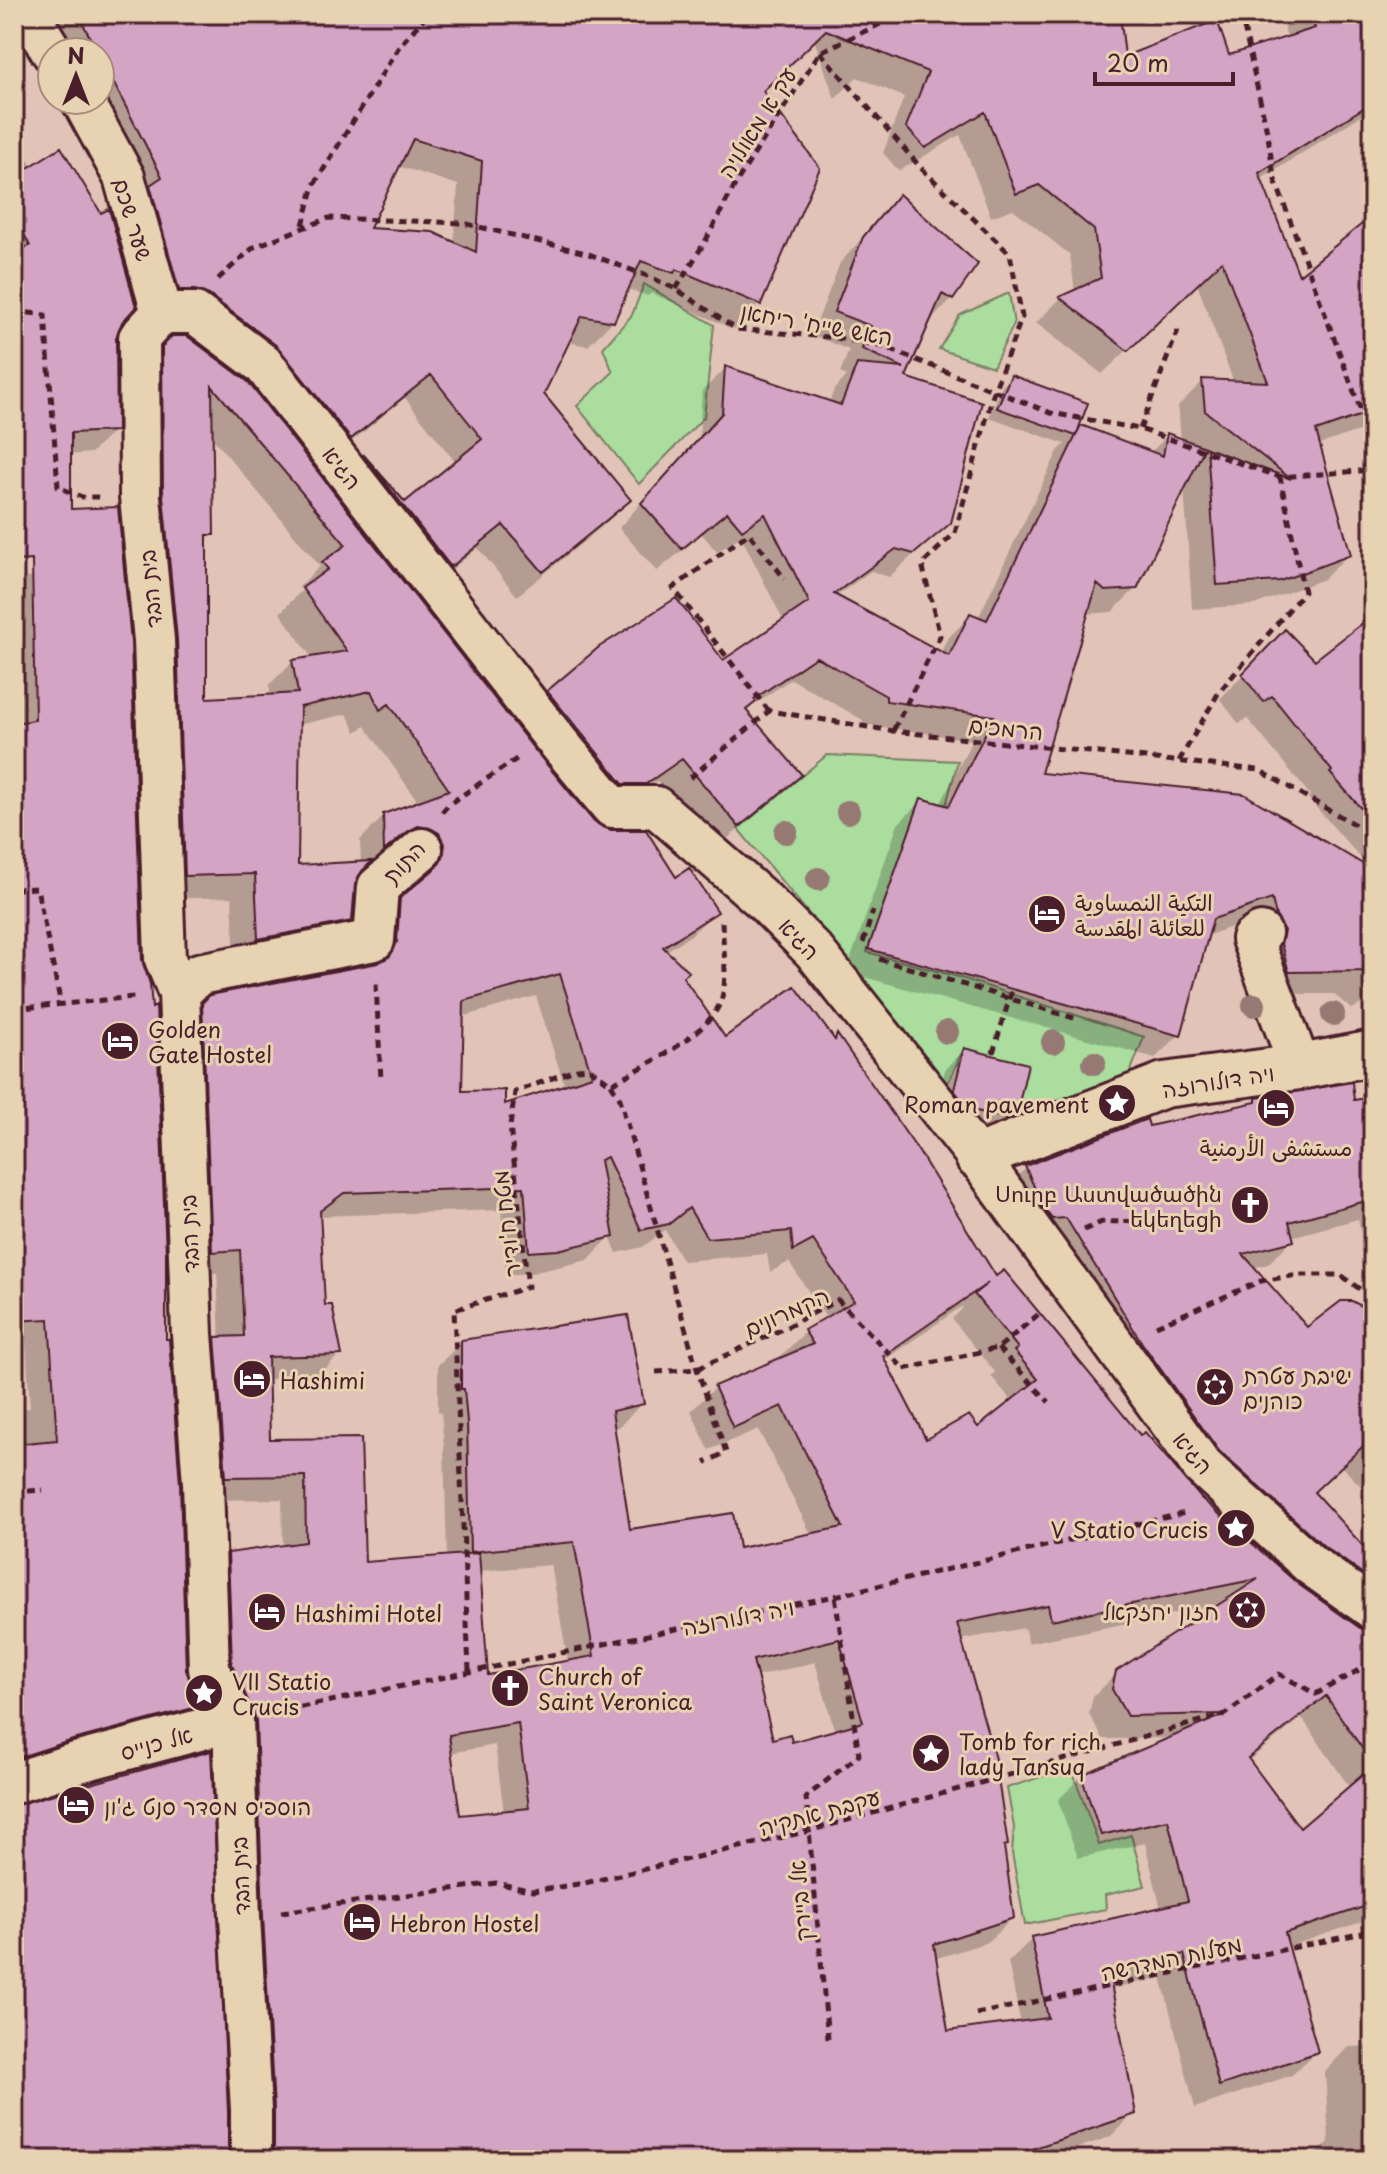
<svg xmlns="http://www.w3.org/2000/svg" width="1387" height="2174" viewBox="0 0 1387 2174" font-family="'Playpen Sans','Playpen Sans Arabic','Noto Sans Armenian','Playpen Sans Hebrew',sans-serif">
  <style>
    .green { fill: #aadd9e; stroke: #7a7e64; stroke-width: 2 }
    .shadow { fill: #0003; fill-rule: evenodd }
    .building { fill: #d4a4c4; stroke: #4a1f2b; stroke-width: 2; fill-rule: evenodd }
    .lines { fill: none; stroke-linecap: round; stroke-linejoin: round }
    .pedestrian-casing { stroke: #4a1f2b; stroke-width: 46 }
    .minor-casing { stroke: #4a1f2b; stroke-width: 50 }
    .path { stroke: #4a1f2b; stroke-width: 5; stroke-dasharray: 8 6; stroke-linecap: butt }
    .pedestrian { stroke: #e7d2b1; stroke-width: 40 }
    .minor { stroke: #e7d2b1; stroke-width: 44 }
    .tree { fill: #967973 }
    .labels { text-anchor: middle; dominant-baseline: central; stroke-width: 6; stroke-linejoin: round; paint-order: stroke }
    .street-label { font-size: 22px; fill: #4a1f2b; stroke: #e7d2b1 }
    .poi-label { font-size: 22px; fill: #4a1f2b; stroke: #e7d2b1; text-anchor: start }
  </style>
  <rect width="100%" height="100%" fill="#e1c4b7"/>
  <filter id="ink" filterUnits="userSpaceOnUse"><feTurbulence type="fractalNoise" baseFrequency=".0125" numOctaves="2"/><feDisplacementMap in="SourceGraphic" scale="16" xChannelSelector="R" yChannelSelector="G"/><feConvolveMatrix kernelMatrix="1 2 1 2 8 2 1 2 1" color-interpolation-filters="sRGB"/></filter>
  <g filter="url(#ink)">
    <!-- green -->
    <path class="green" d="M644,284l70,41 -10,92 -65,67 -62,-78 36,-34 -10,-24 29,-33z
      M1009,293l5,31 -21,43 -54,-18 21,-34z
      M827,755l131,6 -12,44 -25,-7 -54,154 88,24 189,61 -16,41 -12,7 -100,28 -52,-65 -17,37 -19,-15 -66,-93 -124,-148z
      M1071,1767l28,78 32,-10 14,51 -40,9 1,14 -81,16 -13,-72 2,-26 -7,-39z"/>
    <!-- shadow -->
    <path class="shadow" d="M16,14h1102l6,45 104,-2 59,-18 -6,-25h82l10,38v56l-113,72 38,98 75,-61v216l-3,-6 -52,18 31,109 -25,25 -70,26 -62,4 -8,-123 -48,102 -24,24 -26,2 -47,160 332,96 -63,-72 2,-3 -63,-77 -8,6 -19,-25 42,-44 53,7 58,-38v374l-21,11 -19,-15h-68l-16,-73 -43,15 -27,99 -24,23 -309,-86 52,-148 24,-24 18,5 32,-65 -109,-16v-4l-72,-41 -46,32 54,64 -23,23 -61,51 -58,-68 -37,26 -95,-91 23,-24 175,-29 61,-41 -43,-86 -24,16 -15,-18 -45,37 -38,-43 80,-90 3,-47 24,-23 103,35 5,-13 13,-14 -7,-3 9,-23 -37,-15 28,-72 59,-66 53,102 -24,24 -25,55 46,144 -60,55 -18,-6 -36,26 105,57 7,-15 24,-24 7,3 80,-167 7,-7 -76,-27 13,-31 9,-9 63,58 7,-7 69,25 18,-18 13,5 -3,-34 25,-25 31,2 -37,-99 -95,90 -66,-51 25,-25 14,-6 -5,-37 -57,-46 -22,8 -31,-82 -61,36 -16,-18 21,-56 -47,-20 -22,22 -21,-60 -53,53 57,76 -59,136 -25,25 -83,-36 -3,3 -21,-7 -14,32 -25,25 -21,-4 -25,52 87,106 -25,25 -87,71 -39,-48 -53,43 -86,-110 24,-24 42,48 51,-42 -51,-65 -80,65 -73,-92 -68,-52 -84,-219v-48h-39zM398,166l60,19 -4,59 -87,-14z
      M14,135l106,186 -6,17 1,92 -24,23 -22,2 -55,79z
      M173,338l420,485 82,57 40,32 -24,23 -26,17 59,88 109,1 4,-4 159,242 144,159 60,61 96,86 63,45 14,3 -3,-10 -68,-53 -300,-379 24,-23 119,-47 2,7 104,-23 6,-5 95,2 21,-3v137l-11,3 -4,-20 -67,18 1,3 -24,24 -16,4 55,62 66,-15v183l-135,-134 74,129 61,67v358l-86,29 29,105 -24,23 -97,33 -34,-131 -51,12 24,124 -24,24 -68,23h-791l-46,-581 24,-24 54,-8 -1,-48 -79,1 -10,-137 23,-24h4l-3,-66 -28,1 -9,-246 31,-31 163,-32 3,-41 43,-41 2,-13 -29,-21 -12,6 -23,20 -5,9 -3,36 -23,24 -92,17 -3,-64 -70,2 -14,-300 23,-23 34,124 66,-3 -2,-12 24,-24 19,-3 -32,-45 22,-23 -3,-3 21,-21 -109,-130 -22,107 -47,-2 7,-179zM347,714l9,18 9,-6 54,77 -35,13 -24,24 1,24 -65,3 2,-142zM536,996l29,91 -62,19 -43,-13 2,-76zM501,1210l5,65 26,-2 56,-13 22,-23 7,16 26,-6 22,-17 18,31 84,-7 3,18 19,-10 38,57 -21,12 -24,24 2,3 -69,30 -24,23 18,39 49,-21 54,107 -75,15 -109,-19 -15,-104 6,-1 23,-24 -180,-61 -24,23v47h3l3,35 3,110 -84,7 -4,-124 -90,1 -3,-62 50,-1 24,-24 -17,-47 -5,-91zM961,1307l2,1 -11,11 43,53 -4,4 22,26 -35,28 -53,12 -42,-81zM551,1565l17,97 -82,16 -8,-107zM1223,1604l-106,69 -24,24 -4,17 14,25 71,-1 -92,38 -24,24 20,58 67,-15 16,66 -129,30 -24,23 13,62 -75,9 -12,-74 54,-17 24,-24 -10,-70 4,-4 -47,-204 66,-12 3,15zM815,1662l20,70 -45,12 -19,-3 -16,-64zM1302,1718l48,70 -50,43 -52,-70zM495,1745l9,68 -45,4 -9,-64z
      M123,576l17,384 44,710 14,35 -23,24 -161,45v-365l16,-1 -4,-67 -12,1v-764z
      M964,1050l50,65 -20,20 -7,2 -52,-27 10,-40z
      M1373,2046v114h-64l20,-18 -4,-71 23,-24z
      M1232,2151l2,9h-47z"/>
    <!-- building -->
    <path class="building" d="M78,14h1042l5,42 92,-36 12,35 86,-27 -4,-14h62v88l-114,71 40,102 74,-60v196l-57,20 35,124 -71,26 -63,4 -10,-137 84,31 -86,-68 -3,-32 66,3 -46,-121 -94,90 -69,-54 42,-19 -7,-48 -55,-45 -23,9 -31,-82 -60,36 -19,-21 22,-55 -102,-42 -63,61 57,77 -59,137 -85,-36 -2,4 -33,-12 -27,61 -32,-6 -38,78 87,106 -88,72 -40,-47 -52,42 -88,-113 42,48 77,-63 -51,-64 -80,64 -74,-93 -68,-51 -14,-5h-16l-29,-105 12,-8zM413,139l69,22 -6,91 -43,-20 -63,-4z
      M61,147l40,66 8,-4 27,98 -14,15 -6,16 1,93 -46,2v76l47,-2 13,135 11,318 8,24 2,24 4,-2 10,248v85h3l11,145 6,186 15,36 -128,34 -59,19v-315l43,-4 -8,-121 -35,2v-598l21,-3 -3,-160 -18,1v-310l16,-5 -16,-31v-38z
      M899,194l79,70 -25,36 -11,-6 -36,83 76,25 -31,121 -37,31 -18,-5 -62,45 115,62 21,-43 17,7 94,-195 82,31 4,-23 38,14 -68,142 -32,2 -8,-7 -56,189 203,21 129,76v101l-84,1 -8,-28 3,-13 -8,-15 -4,-17 -59,20 -32,117 -313,-87 53,-151 28,8 45,-90 -108,-15v-5l-70,-39 -62,42 2,3 -10,8 56,65 -63,52 -57,-68 -36,25h-23l-76,-93 52,-44 77,-49 47,62 86,-58 -44,-88 -23,16 -15,-18 -45,37 -41,-46 81,-90 3,-47 116,39 16,-41 47,4 -42,-19 9,-23 -37,-14 29,-75z
      M172,336h15l60,45 287,368 60,73 17,8h35l30,47 13,-9 29,44 -55,35 26,25 -6,5 42,60 70,-51 40,54 2,-6 82,118 77,124 8,-6 136,165 5,-3 56,66 97,86 62,44 13,4v132l-47,-68 -78,62 52,70 73,-62v138l-88,29 33,119 -99,34 -35,-132 -75,19 27,141 -113,38 2,8h-751v-51l-11,-193 -7,-196 -24,-56 -4,-111 78,-11 -1,-66 -79,1 -11,-140 29,-1 -4,-86 -28,2 -10,-249 8,-8 168,-32 12,-7 7,-14 3,-44 38,-32 5,-9 2,-12 -6,-12 -9,-5 -12,-2 -11,6 -23,19 -1,-37 66,-24 -60,-86 -9,6 -9,-19 -71,16 -2,158 74,-4 -10,10 -7,13 -3,37 -94,18 -3,-65 -70,2 -8,-237 -14,-143 -1,-149zM212,386l134,159 -24,17 6,7 -26,19 45,63 -55,9 6,33 -91,5v-163h7zM560,974l32,102 -87,28v-14l-43,1 2,-90zM607,1157l34,73 28,-6 20,-16 18,30 84,-7 2,20 20,-11 41,61 -50,29 9,14 -99,42 19,42 49,-22 61,121 -104,21 -6,-35 -103,16 -18,-118 32,-7 -16,-89 -167,25v49h3l3,33 3,130 104,-10 20,114 -106,19 -9,-122 -114,9 -4,-124 -91,1 -2,-82 74,-2 -10,-50h-7l-5,-94 24,-18 180,-6 5,65 29,-2 56,-13 -14,-77zM988,1283l-14,11 44,54 -4,3 24,28 -60,48 -9,-12 -43,24 -43,-83zM1258,1579l-142,92 -4,18 15,27 99,-2 -145,61 20,60 67,-15 20,81 -157,36 17,81 -100,13 -14,-87 80,-26 -10,-72 4,-1 -13,-86 -38,-136 91,-18 3,15zM839,1639l24,83 -71,20 -2,-8 -17,5 -20,-79zM518,1723l11,85 -69,7 -11,-80z
      M1011,375l77,28 -12,33 -79,-28z
      M1373,615v207l-43,-49 2,-2 -60,-75 -9,6 -21,-28 43,-45 30,31z
      M964,1048l64,16 -12,52 -8,3 -39,-10 -15,-19z
      M1352,1082l2,18 19,-3v102l-84,23 5,19 -51,13 64,73 34,-26h11l21,11v125l-59,55 59,65v24l-48,-34 -106,-96 -77,-108 -76,-125 -14,1 -9,-12 -18,-41 122,-47 2,7 107,-24v-4z
      M211,1751l17,360v49h-214v-355z"/>
    <g class="lines">
      <!-- pedestrian casing -->
      <g class="pedestrian-casing">
        <path id="pedestrian" d="M29,14l23,38
          M82,100l42,77 38,136h33l68,51 289,371 60,72h44l107,93 51,51 164,206 224,309 109,99 62,44
          M162,313l-23,25 1,159 14,143 11,319 14,34 13,341 11,149 6,186 24,52 7,196 11,193v50
          M1261,933l-9,6 48,128
          M179,993l20,-19 175,-34 4,-53 44,-38
          M14,1783l65,-21 154,-41"/>
      </g>
      <!-- minor casing -->
      <g class="minor-casing">
        <path id="minor" d="M978,1157l186,-72 136,-18 73,-14"/>
      </g>
      <!-- path -->
      <path class="path" d="M1241,14l27,122 6,41 99,266
        M820,52l101,116 89,86 12,63 -28,74 -39,142 -33,31 18,72 -47,95
        M303,225l11,-40 86,-140 28,-31
        M218,279l36,-32 75,-29 134,5 123,30 64,24 26,12 60,40 101,9 47,9 167,66 89,16 140,48 93,-7
        M676,289l30,-49 31,-59 83,-129 82,-38
        M14,311l31,4 13,172 24,10h17
        M1140,429l38,-99
        M769,711l-96,-123 76,-55 36,46
        M1179,761l40,-69 85,-100 -24,-115
        M690,778l79,-67 124,20 366,39 114,65
        M442,812l7,-8 69,-46
        M14,889l23,-1 24,117
        M863,943l10,-32
        M879,959l198,60
        M376,984l5,96
        M14,1009l120,-12
        M993,1053l19,-63
        M611,1084l9,15 77,270 29,83 -21,11
        M1084,1230l18,-8 59,-1
        M1156,1326l105,-45 37,-6h43l32,24
        M998,1348l51,54
        M656,1372l41,-3 90,-42 51,-27 66,69 94,-21 42,-35
        M14,1492l29,-2
        M469,1671l-15,-361 74,-23 -18,-161 5,-34 62,-23 12,-1 22,16c31,-17 103,-51 111,-87 6,-23 1,-51 0,-75
        M273,1713l562,-117 354,-84
        M281,1912l215,-29 37,8 52,-8 224,-52 417,-117 53,-40 37,20 57,-32
        M976,2014l397,-83
        M828,2039l-22,-242 53,-42 -24,-159"/>
      <!-- pedestrian -->
      <use href="#pedestrian" class="pedestrian"/>
      <!-- minor -->
      <use href="#minor" class="minor"/>
    </g>
    <!-- trees -->
    <g class="tree">
      <circle cx="848" cy="812" r="12"/>
      <circle cx="786" cy="832" r="12"/>
      <circle cx="818" cy="879" r="12"/>
      <circle cx="1254" cy="1005" r="12"/>
      <circle cx="1333" cy="1014" r="12"/>
      <circle cx="947" cy="1032" r="12"/>
      <circle cx="1053" cy="1042" r="12"/>
      <circle cx="1094" cy="1063" r="12"/>
    </g>
  </g>
  <!-- icons -->
  <defs>
    <g id="hotel-disc" transform="scale(2)"><circle r="9.5" fill="#4a1f2b" stroke="#e7d2b1"/><path d="M-6-4.5h1.5V1H6V5H4.5V3h-9V5H-6ZM-4 0a1.8 1.8 0 1 1 3.6 0ZM.5 0V-2.5h3Q6-2.5 6 0Z" fill="#fff"/></g>
    <g id="sight-disc" transform="scale(2)"><circle r="9.5" fill="#4a1f2b" stroke="#e7d2b1"/><path d="M0-6L1.8-2.2L6-1.7L2.9 1.2L3.7 5.4L0 3.3L-3.7 5.4L-2.9 1.2L-6-1.7L-1.8-2.2Z" fill="#fff"/></g>
    <g id="church-disc" transform="scale(2)"><circle r="9.5" fill="#4a1f2b" stroke="#e7d2b1"/><path d="M-1.2-6h2.4v3.5h3.3v2.4h-3.3V6h-2.4V-.1h-3.3v-2.4h3.3Z" fill="#fff"/></g>
    <g id="synagogue-disc" transform="scale(2)"><circle r="9.5" fill="#4a1f2b" stroke="#e7d2b1"/><path d="M0-6.5L5.6 3.2H-5.6ZM0 6.5L5.6-3.2H-5.6Z" fill="#fff"/></g>
  </defs>
  <g fill-rule="evenodd">
    <use href="#hotel-disc" x="1047" y="914"/>
    <use href="#hotel-disc" x="120" y="1041"/>
    <use href="#sight-disc" x="1117" y="1103"/>
    <use href="#hotel-disc" x="1276" y="1108"/>
    <use href="#church-disc" x="1250" y="1205"/>
    <use href="#hotel-disc" x="252" y="1379"/>
    <use href="#synagogue-disc" x="1215" y="1387"/>
    <use href="#sight-disc" x="1236" y="1528"/>
    <use href="#synagogue-disc" x="1247" y="1610"/>
    <use href="#hotel-disc" x="267" y="1612"/>
    <use href="#church-disc" x="510" y="1688"/>
    <use href="#sight-disc" x="204" y="1693"/>
    <use href="#sight-disc" x="931" y="1753"/>
    <use href="#hotel-disc" x="76" y="1805"/>
    <use href="#hotel-disc" x="362" y="1922"/>
  </g>
  <g class="labels">
    <!-- street labels -->
    <g class="street-label">
      <text transform="translate(756 122) rotate(-58)">עק א מאולויה</text>
      <text transform="translate(134 219) rotate(73)">שער שכם</text>
      <text transform="translate(817 323) rotate(10)">האש שייח' ריחאן</text>
      <text transform="translate(343 467) rotate(52)">הגיא</text>
      <text transform="translate(149 589) rotate(-95)">בית הבד</text>
      <text transform="translate(1006 727) rotate(6)">הרמכים</text>
      <text transform="translate(403 861) rotate(-46)">התות</text>
      <text transform="translate(800 938) rotate(47)">הגיא</text>
      <text transform="translate(1218 1080) rotate(-9)">ויה דולורוזה</text>
      <text transform="translate(505 1224) rotate(-97)">מטח ח'ודיר</text>
      <text transform="translate(188 1234) rotate(-92)">בית הבד</text>
      <text transform="translate(786 1311) rotate(-24)">הקמרונים</text>
      <text transform="translate(1194 1452) rotate(50)">הגיא</text>
      <text transform="translate(738 1616) rotate(-11)">ויה דולורוזה</text>
      <text transform="translate(156 1742) rotate(-15)">אל כנייס</text>
      <text transform="translate(819 1811) rotate(-15)">עקבת אתקיה</text>
      <text transform="translate(239 1876) rotate(-92)">בית הבד</text>
      <text transform="translate(799 1901) rotate(-95)">אל ביירק</text>
      <text transform="translate(1171 1957) rotate(-12)">מעלות המדרשה</text>
    </g>
    <!-- poi labels -->
    <g class="poi-label">
      <text x="1075" y="901">التكية النمساوية<tspan x="1075" dy="25">للعائلة المقدسة</tspan></text>
      <text x="148" y="1028">Golden<tspan x="148" dy="25">Gate Hostel</tspan></text>
      <text x="1089" y="1103" text-anchor="end">Roman pavement</text>
      <text x="1276" y="1146" text-anchor="middle">مستشفى الأرمنية</text>
      <text x="1222" y="1192" text-anchor="end">Սուրբ Աստվածածին<tspan x="1222" dy="25">եկեղեցի</tspan></text>
      <text x="1243" y="1374">ישיבת עטרת<tspan x="1243" dy="25">כוהנים</tspan></text>
      <text x="280" y="1379">Hashimi</text>
      <text x="1208" y="1528" text-anchor="end">V Statio Crucis</text>
      <text x="1219" y="1610" text-anchor="end">חזון יחזקאל</text>
      <text x="295" y="1612">Hashimi Hotel</text>
      <text x="538" y="1675">Church of<tspan x="538" dy="25">Saint Veronica</tspan></text>
      <text x="232" y="1680">VII Statio<tspan x="232" dy="25">Crucis</tspan></text>
      <text x="959" y="1740">Tomb for rich<tspan x="959" dy="25">lady Tansuq</tspan></text>
      <text x="104" y="1805">הוספיס מסדר סנט ג'ון</text>
      <text x="390" y="1922">Hebron Hostel</text>
    </g>
  </g>
  <!-- margin -->
  <rect width="1387" height="2174" fill="none" stroke="#e7d2b1" stroke-width="48"/>
  <rect x="24" y="24" width="1339" height="2126" fill="none" stroke="#4a1f2b" stroke-width="3" filter="url(#ink)"/>
  <!-- north arrow -->
  <g transform="translate(76 76)"><circle r="38" fill="#e7d2b1" stroke="#a88a7b" stroke-width="2"/>
  <path d="M0-6L14 30L0 20L-14 30Z" fill="#4a1f2b"/>
  <text y="-12" font-size="22" font-weight="bold" text-anchor="middle" fill="#4a1f2b">N</text>
  </g>
  <!-- scale -->
  <path d="M1095 72v12h138v-12" fill="none" stroke="#4a1f2b" stroke-width="4"/>
  <text x="1107" y="72" font-size="24" fill="#4a1f2b" stroke="#e7d2b1" stroke-width="6" paint-order="stroke">20 m</text>
</svg>
